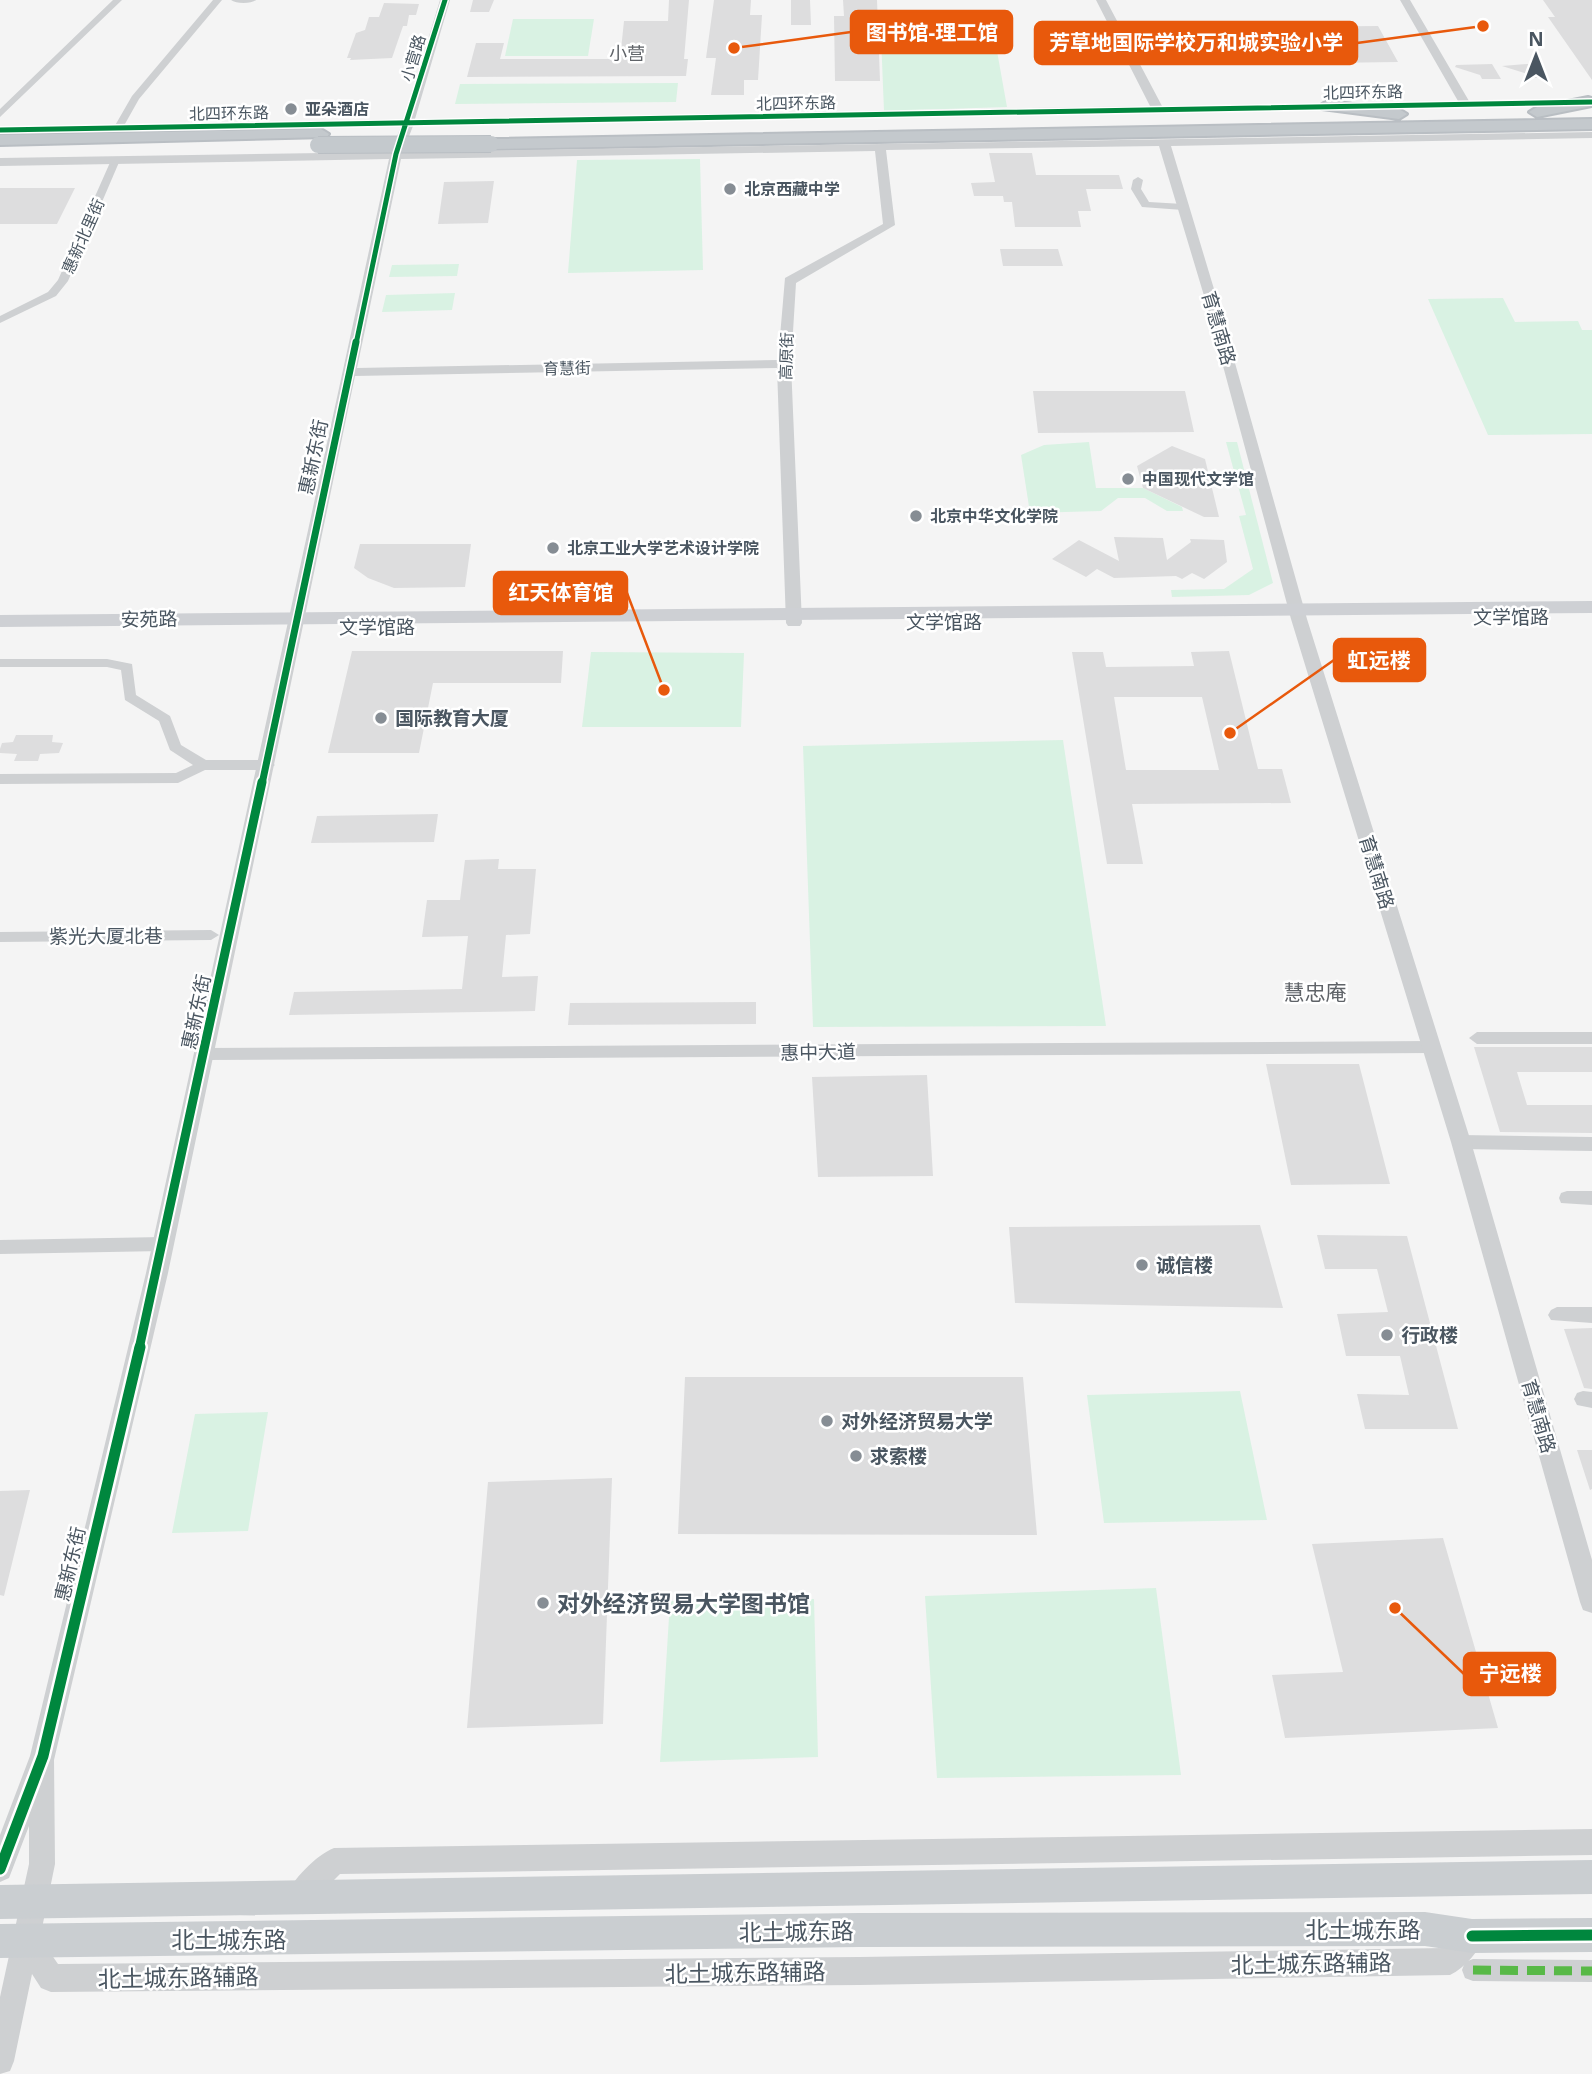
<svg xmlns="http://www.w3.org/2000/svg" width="1592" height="2074" viewBox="0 0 1592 2074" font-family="'Noto Sans','Noto Sans SC',sans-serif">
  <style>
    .green { fill: #d9f2e3 }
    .building { fill: #ddddde; fill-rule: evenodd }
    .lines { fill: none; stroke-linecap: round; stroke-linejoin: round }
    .trunk-casing { stroke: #b9bec3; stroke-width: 4 }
    .minor { fill: #ced0d2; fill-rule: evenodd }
    .tertiary { fill: #ced0d2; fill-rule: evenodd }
    .secondary { fill: #ced0d4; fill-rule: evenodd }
    .primary { fill: #caced1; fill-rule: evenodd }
    .trunk { fill: #c4c9cd; fill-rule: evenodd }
    .trunk-bridge-casing { stroke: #b9bec3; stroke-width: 18; stroke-linecap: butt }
    .trunk-bridge { stroke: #c4c9cd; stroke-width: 16 }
    .quiet { stroke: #58b947; stroke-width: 9; stroke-dasharray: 18 9; stroke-linecap: butt }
    .cycleway-far3-casing { stroke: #fff; stroke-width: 8 }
    .cycleway-far2-casing { stroke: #fff; stroke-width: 10 }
    .cycleway-far1-casing { stroke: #fff; stroke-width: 13 }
    .cycleway-casing { stroke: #fff; stroke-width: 16 }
    .cycleway-far3 { stroke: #00873e; stroke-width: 5 }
    .cycleway-far2 { stroke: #00873e; stroke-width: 7 }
    .cycleway-far1 { stroke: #00873e; stroke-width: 9 }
    .cycleway { stroke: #00873e; stroke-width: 11 }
    .poi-dot { fill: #868d94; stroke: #fff; stroke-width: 2.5 }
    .labels { text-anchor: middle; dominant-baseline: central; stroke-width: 5; stroke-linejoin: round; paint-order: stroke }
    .far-street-label { font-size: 16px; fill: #4a5661; stroke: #fff }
    .far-poi-label { font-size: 16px; font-weight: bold; fill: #4a5661; stroke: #fff; text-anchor: start }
    .far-neighbourhood-label { font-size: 18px; fill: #5f6368; stroke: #fff }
    .street-label { font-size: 19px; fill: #4a5661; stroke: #fff }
    .poi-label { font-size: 19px; font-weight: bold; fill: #4a5661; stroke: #fff; text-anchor: start }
    .neighbourhood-label { font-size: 21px; fill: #5f6368; stroke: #fff }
    .near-poi-label { font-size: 23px; font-weight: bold; fill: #4a5661; stroke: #fff; text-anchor: start }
    .near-street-label { font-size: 23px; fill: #4a5661; stroke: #fff }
    .leader { fill: none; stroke: #e8590c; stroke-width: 2.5 }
    .callout-dot { fill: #e8590c; stroke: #fff; stroke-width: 2.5 }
    .callout { fill: #e8590c; stroke: #e8590c; stroke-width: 2.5 }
    .callout-label { font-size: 21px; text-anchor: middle; font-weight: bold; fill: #fff }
  </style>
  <rect width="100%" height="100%" fill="#f4f4f4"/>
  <!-- green -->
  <path class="green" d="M880,12h110l17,95 -123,4z
    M513,19h81l-6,37h-83z
    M678,83l-2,19 -221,2 5,-20z
    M700,159l3,111 -135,3 9,-113z
    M459,264l-2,12 -68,1 3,-12z
    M455,293l-3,17 -70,2 4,-17z
    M1503,298l12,24 63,-1 4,9h10v104l-104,1 -60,-136z
    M1089,442l7,46h47l39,19 1,4h-16l-22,-13h-27l-17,13 -71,2 -9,-58 23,-10z
    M1226,442h11l36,141 -24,12 -77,2 -1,-7 53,-1 29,-20 -14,-53 7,-1z
    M591,652l153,1 -3,74h-159z
    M1063,740l43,286 -293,1 -10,-281z
    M1240,1391l27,129 -163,3 -17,-128z
    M268,1412l-20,119 -76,2 23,-119z
    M1156,1588l25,187 -244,3 -12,-182z
    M814,1599l4,158 -158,5 10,-161z"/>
  <!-- building -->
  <path class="building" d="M473,0h21l-5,12h-19z
    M669,0h20l-5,59h4l-2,17 -219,1 9,-34h28l-4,16h120l4,-38h44z
    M714,0h37l-1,15h12l-4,65h-14v15h-33l5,-37h-10z
    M791,0h19l1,25h-20z
    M843,0h34l3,81h-45l-1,-65h10z
    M1543,0h49v80l-44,-63h7z
    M384,3l35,1 -3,11h-7l-2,11h-4l-11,32 -42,2 1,-2h-4l9,-25 9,-3 4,-13h10z
    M1378,26l20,36 -208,3 -14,-37z
    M1539,63l10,15h-18l-3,-4 -26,-8z
    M1492,64l9,15h-19l-2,-4 -25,-8 1,-2z
    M989,153h43l4,22h83l4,14h-37l5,22h-13l3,16h-66l-3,-25h-8l-1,-6h-29l-3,-13 24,-1z
    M494,181l-6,42 -50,1 6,-42z
    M0,188h75l-18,36h-57z
    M1000,249h58l5,17h-60z
    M1033,391h152l9,41 -156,1z
    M1172,446l33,13 14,58h-15l-61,-29 -6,-22z
    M1114,537l49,1 4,22 24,-18 -1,-3 34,1 3,22 -23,17 -12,-6 -10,6 -6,-3 -62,2 -17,-9 -11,8 -34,-18 27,-19 40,21z
    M360,544h111l-6,43 -71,1 -26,-10 -14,-10z
    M352,651h211l-2,32h-128l-14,70h-91z
    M1229,651l29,118h24l9,34 -159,1 11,60h-36l-35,-212h31l3,15 88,-1 -3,-14zM1114,697h88l17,73h-93z
    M16,735h37l-1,7 11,1 -4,10 -19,1 -2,7h-24l3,-7 -17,-1v-4l2,-6 11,-1z
    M438,814l-4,28 -123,1 6,-27z
    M499,859l-1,10h38l-6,65 -24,1 -4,42 36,-1 -3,35 -246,4 5,-23 168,-3 6,-53 -46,1 5,-37h33l5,-40z
    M756,1002v22l-188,1 2,-22z
    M1474,1047h118v25h-75l10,33h65v28l-92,-1z
    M1266,1064h93l31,120 -99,1z
    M927,1075l6,101 -115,1 -6,-100z
    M1260,1225l23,83 -268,-5 -6,-76z
    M1317,1235l90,1 51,193h-93l-8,-35 52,1 -9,-39h-54l-9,-42 51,-2 -11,-43h-52z
    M1592,1328v61l-8,-1 -20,-59z
    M685,1377h338l14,158 -359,-1z
    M1577,1450h15v39l-2,1z
    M612,1478l-9,246 -136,4 21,-246z
    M30,1490l-26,106 -4,-1v-104z
    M1443,1538l55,190 -213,10 -13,-63 71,-3 -31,-128z"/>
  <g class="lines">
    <!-- trunk casing -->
    <g class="trunk-casing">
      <path id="trunk" d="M1588,97l4,1v8l-55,11 -8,-5 8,-5z
        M1327,101l72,8 8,5 -8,5 -77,-10 -3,-3z
        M1592,119v10l-1101,20 -8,-5 8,-5z
        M321,129l8,5 -2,3 -327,8v-10z"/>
    </g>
    <!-- minor -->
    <path class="minor" d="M113,0h9l-122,117v-8z
      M213,0h9l-83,99 -18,32h-6l-2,-2 19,-33z
      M231,0h25c-5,4 -20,4 -25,0z
      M112,158l8,2 -52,121 -12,15 -56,27v-7l48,-24 10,-12z
      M1138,177l5,3 -2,9 8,13 34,2 5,3 -5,3 -41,-3 -11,-18 2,-9z
      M0,659h107l25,5 4,31 34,21 11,29 25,15h62l7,5 -7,5h-63l-27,13 -178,1v-10l176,-1 17,-8 -23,-15 -11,-29 -34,-21 -4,-30 -14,-3h-107z
      M211,930l8,5 -8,5 -211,2v-10z
      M1477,1032h115v12h-115l-8,-6z
      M1431,1041l6,2 2,4 -2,4 -6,2 -1226,7 -6,-2 -2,-4 2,-4 6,-2z
      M1461,1135l131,2v14l-131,-2 -6,-2 -2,-5 2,-5z
      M1567,1191h25v14l-31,-2 -2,-5 2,-5z
      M163,1237l6,2 3,5 -3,5 -6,2 -163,3v-14z
      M1557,1307h35v16l-41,-3 -3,-5 3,-5z
      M1583,1391l9,1v16l-15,-3 -3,-6 3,-6z
      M1473,1959l119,1v22l-119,-1 -8,-3 -3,-8 3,-8z"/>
    <!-- tertiary -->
    <path class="tertiary" d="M440,0h10l-35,119 735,-13 -54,-106h10l56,106 296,-5 -58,-101h10l59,101 123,-2v6l-1179,21 -10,26 1189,-20v6l-421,8 46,153 90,320 164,523 121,418v53l-9,-3 -3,-8 -129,-460 -160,-523 -86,-320 -46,-153 -273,4 9,75 -99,58 -5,81 11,259 -2,3h-12l-2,-3 -9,-255 -422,8 -187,897 -114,487 1,104 -15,74 18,26 802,-7 584,-9 18,-22 10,-3 10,3 3,10c-6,15 -20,32 -35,39l-590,10 -809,7 -10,-4 -9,-14 -18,87 -4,10 -10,3v-77l29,-133v-38l-20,52 -9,4v-47l30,-79 116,-483 243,-1114 -389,7v-8l391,-6 10,-26 -401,7v-6l404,-8zM875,151l8,73 -98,54 -7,82 -421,8 44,-209z
      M1592,1829v26l-1252,19 -33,33 -9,4 -9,-4 -4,-9c7,-18 31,-43 49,-50z"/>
    <!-- secondary -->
    <path class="secondary" d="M1592,601v12l-1592,14v-12z"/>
    <!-- primary -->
    <path class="primary" d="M1592,1860v34l-1592,25v-34z
      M1425,1912l47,7 120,-1v34l-120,1 -47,-7 -566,1 -859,11v-34l859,-11z"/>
    <!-- trunk -->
    <use href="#trunk" class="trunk"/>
    <!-- trunk-bridge casing -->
    <g class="trunk-bridge-casing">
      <path id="trunk-bridge" d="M318,145l173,-1"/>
    </g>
    <!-- trunk-bridge -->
    <use href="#trunk-bridge" class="trunk-bridge"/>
    <!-- quiet -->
    <path class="quiet" d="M1473,1970l119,1"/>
    <!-- cycleway-far3 casing -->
    <g class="cycleway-far3-casing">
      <path id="cycleway-far3" d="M0,130l1592,-28
        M356,344l40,-190 49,-154"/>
    </g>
    <!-- cycleway-far2 casing -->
    <g class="cycleway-far2-casing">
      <path id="cycleway-far2" d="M262,784l94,-442"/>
    </g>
    <!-- cycleway-far1 casing -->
    <g class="cycleway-far1-casing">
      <path id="cycleway-far1" d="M139,1349l123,-567"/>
    </g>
    <!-- cycleway casing -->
    <g class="cycleway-casing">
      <path id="cycleway" d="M0,1869l43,-113 97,-409
        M1472,1936l120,-1"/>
    </g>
    <!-- cycleway-far3 -->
    <use href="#cycleway-far3" class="cycleway-far3"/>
    <!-- cycleway-far2 -->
    <use href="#cycleway-far2" class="cycleway-far2"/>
    <!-- cycleway-far1 -->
    <use href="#cycleway-far1" class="cycleway-far1"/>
    <!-- cycleway -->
    <use href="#cycleway" class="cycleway"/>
  </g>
  <!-- markers -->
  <g class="poi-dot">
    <circle cx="291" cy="109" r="7"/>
    <circle cx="730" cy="189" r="7"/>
    <circle cx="1128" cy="479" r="7"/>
    <circle cx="916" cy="516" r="7"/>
    <circle cx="553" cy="548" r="7"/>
    <circle cx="381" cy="718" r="7"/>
    <circle cx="1142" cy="1265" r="7"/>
    <circle cx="1387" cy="1335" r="7"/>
    <circle cx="827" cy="1421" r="7"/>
    <circle cx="856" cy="1456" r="7"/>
    <circle cx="543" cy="1603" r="7"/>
  </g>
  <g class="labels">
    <!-- far-street labels -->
    <g class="far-street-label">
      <text transform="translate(413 58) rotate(-73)">小营路</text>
      <text transform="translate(1363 92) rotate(-1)">北四环东路</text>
      <text transform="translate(796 103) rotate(-1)">北四环东路</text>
      <text transform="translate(229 113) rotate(-1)">北四环东路</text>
      <text transform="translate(83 236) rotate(-66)">惠新北里街</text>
      <text transform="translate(786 356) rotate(-88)">高原街</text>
      <text transform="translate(567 368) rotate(-1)">育慧街</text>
    </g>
    <!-- far-poi labels -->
    <g class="far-poi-label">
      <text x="305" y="109">亚朵酒店</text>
      <text x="744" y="189">北京西藏中学</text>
      <text x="1142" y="479">中国现代文学馆</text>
      <text x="930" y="516">北京中华文化学院</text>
      <text x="567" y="548">北京工业大学艺术设计学院</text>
    </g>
    <!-- far-neighbourhood labels -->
    <g class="far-neighbourhood-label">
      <text x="627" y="53">小营</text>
    </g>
    <!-- street labels -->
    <g class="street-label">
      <text transform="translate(1219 328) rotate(74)">育慧南路</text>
      <text transform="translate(313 457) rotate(-78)">惠新东街</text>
      <text x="1511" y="617">文学馆路</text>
      <text transform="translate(149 619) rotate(-1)">安苑路</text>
      <text x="944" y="622">文学馆路</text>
      <text x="377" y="627">文学馆路</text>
      <text transform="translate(1377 872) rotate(73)">育慧南路</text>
      <text x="106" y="936">紫光大厦北巷</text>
      <text transform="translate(196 1012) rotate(-78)">惠新东街</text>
      <text transform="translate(818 1052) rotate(-1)">惠中大道</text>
      <text transform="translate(1539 1416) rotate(74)">育慧南路</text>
      <text transform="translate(70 1564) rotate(-77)">惠新东街</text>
    </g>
    <!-- poi labels -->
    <g class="poi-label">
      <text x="395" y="718">国际教育大厦</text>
      <text x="1156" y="1265">诚信楼</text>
      <text x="1401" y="1335">行政楼</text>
      <text x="841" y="1421">对外经济贸易大学</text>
      <text x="870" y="1456">求索楼</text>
    </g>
    <!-- neighbourhood labels -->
    <g class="neighbourhood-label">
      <text x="1315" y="992">慧忠庵</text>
    </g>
    <!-- near-poi labels -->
    <g class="near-poi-label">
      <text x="557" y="1603">对外经济贸易大学图书馆</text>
    </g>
    <!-- near-street labels -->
    <g class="near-street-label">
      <text x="1363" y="1929">北土城东路</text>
      <text transform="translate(796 1931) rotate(-1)">北土城东路</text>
      <text x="229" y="1939">北土城东路</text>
      <text transform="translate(1311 1963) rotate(-1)">北土城东路辅路</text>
      <text transform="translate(745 1972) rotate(-1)">北土城东路辅路</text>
      <text transform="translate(178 1977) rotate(-1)">北土城东路辅路</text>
    </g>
  </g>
  <!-- callouts -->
  <path class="leader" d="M734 48L851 32M1483 26L1357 43M664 690L627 593M1230 733L1334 660M1395 1608L1464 1674"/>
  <g class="callout-dot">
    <circle cx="734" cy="48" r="7"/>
    <circle cx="1483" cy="26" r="7"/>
    <circle cx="664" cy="690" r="7"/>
    <circle cx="1230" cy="733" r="7"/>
    <circle cx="1395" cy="1608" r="7"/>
  </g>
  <g class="callout">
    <rect x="851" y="11" width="161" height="42" rx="7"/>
    <rect x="1035" y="22" width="322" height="42" rx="7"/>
    <rect x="494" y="572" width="133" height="42" rx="7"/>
    <rect x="1334" y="639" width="91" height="42" rx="7"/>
    <rect x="1464" y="1653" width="91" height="42" rx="7"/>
  </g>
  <g class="callout-label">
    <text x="932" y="40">图书馆-理工馆</text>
    <text x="1196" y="50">芳草地国际学校万和城实验小学</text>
    <text x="561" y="600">红天体育馆</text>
    <text x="1379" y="668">虹远楼</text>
    <text x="1510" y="1681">宁远楼</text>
  </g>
  <!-- north arrow -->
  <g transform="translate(1536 56)" stroke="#ffffff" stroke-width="5" paint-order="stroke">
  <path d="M0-5L12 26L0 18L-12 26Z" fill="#4a5661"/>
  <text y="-10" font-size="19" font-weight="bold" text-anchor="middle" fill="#4a5661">N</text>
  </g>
</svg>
